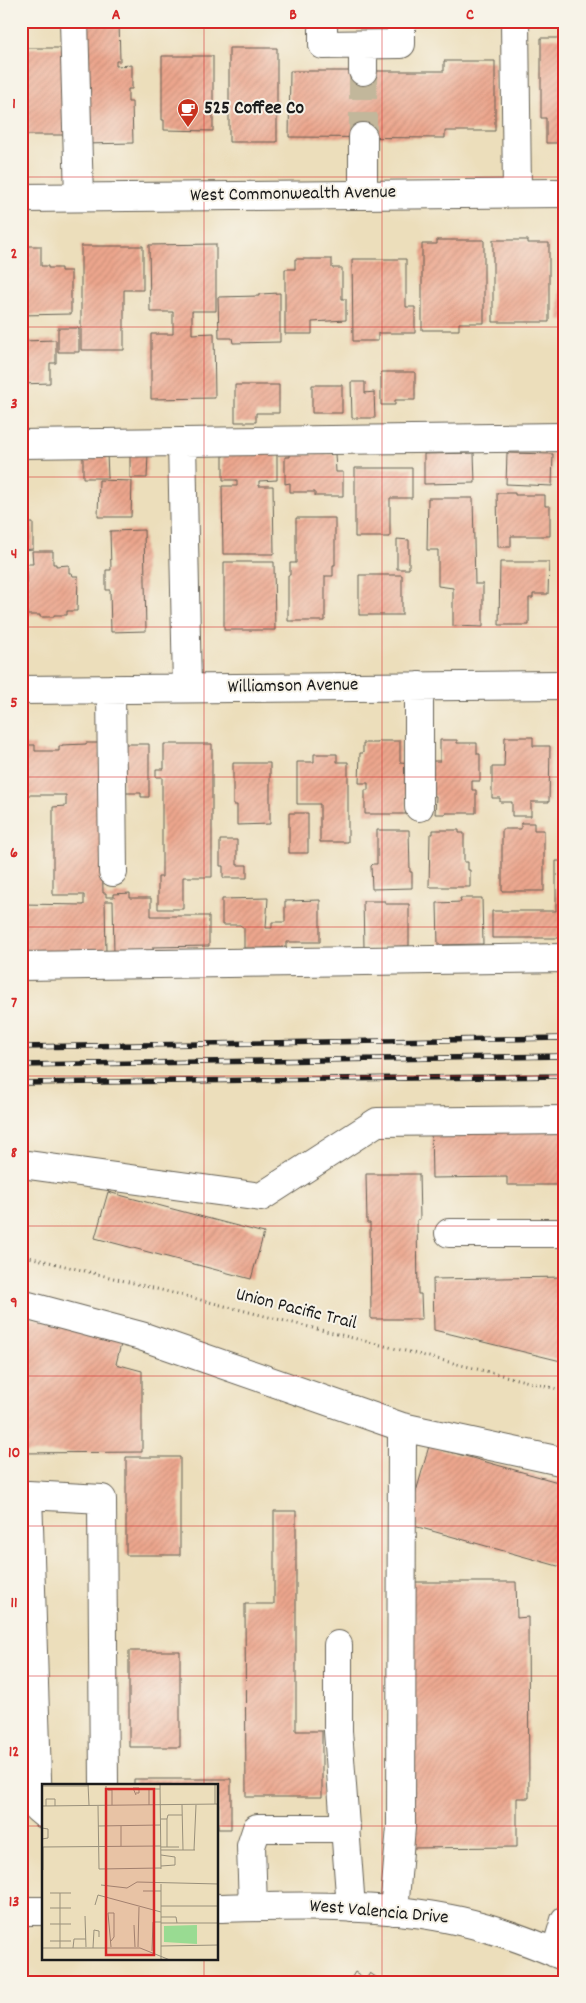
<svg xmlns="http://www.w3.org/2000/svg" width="586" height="2003" viewBox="0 0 586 2003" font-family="Dekko,sans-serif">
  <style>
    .building { fill: url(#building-hatch) }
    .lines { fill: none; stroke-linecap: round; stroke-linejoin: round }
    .minor-tunnel { stroke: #c2b79b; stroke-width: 28; stroke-dasharray: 28 14; stroke-linecap: butt }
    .minor-casing { stroke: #656054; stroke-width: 30 }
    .major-casing { stroke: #656054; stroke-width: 30 }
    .path { stroke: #656054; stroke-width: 3; stroke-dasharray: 1 4; stroke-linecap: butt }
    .minor { stroke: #fff; stroke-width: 28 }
    .major { stroke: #fff; stroke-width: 28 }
    .rail-casing { stroke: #1c1c1c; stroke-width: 5.5 }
    .rail { stroke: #f7f3e8; stroke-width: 4; stroke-dasharray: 11; stroke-linecap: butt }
    .grid { fill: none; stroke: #d62828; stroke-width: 1; stroke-opacity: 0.55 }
    .labels { text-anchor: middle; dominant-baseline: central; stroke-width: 4; stroke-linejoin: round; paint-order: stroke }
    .poi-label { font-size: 19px; font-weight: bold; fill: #1c1c1c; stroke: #f7f3e8; text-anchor: start }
    .street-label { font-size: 19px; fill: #1c1c1c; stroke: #f7f3e8 }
    .inset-road { fill: none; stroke: #99907b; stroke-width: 1 }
    .view { fill: #d62828; fill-opacity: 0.15; stroke: #d62828; stroke-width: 2.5 }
    .inset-edge { fill: none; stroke: #1c1c1c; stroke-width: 2.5 }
    .neatline { fill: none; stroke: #d62828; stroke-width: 2 }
    .grid-label { font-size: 16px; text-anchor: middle; font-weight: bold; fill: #d62828 }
  </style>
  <defs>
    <pattern id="building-hatch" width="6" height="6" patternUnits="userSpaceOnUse" patternTransform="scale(1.25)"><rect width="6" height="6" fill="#eca68d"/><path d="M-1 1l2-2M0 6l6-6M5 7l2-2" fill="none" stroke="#ca8e79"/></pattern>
  </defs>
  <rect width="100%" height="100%" fill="#f7f3e8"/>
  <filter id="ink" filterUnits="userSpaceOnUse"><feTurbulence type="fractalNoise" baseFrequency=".02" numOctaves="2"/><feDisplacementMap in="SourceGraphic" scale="10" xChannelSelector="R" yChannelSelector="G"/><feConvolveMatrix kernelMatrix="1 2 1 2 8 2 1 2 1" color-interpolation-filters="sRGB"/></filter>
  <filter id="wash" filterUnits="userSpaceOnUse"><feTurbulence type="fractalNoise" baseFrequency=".0096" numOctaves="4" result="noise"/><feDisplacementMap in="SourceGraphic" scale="20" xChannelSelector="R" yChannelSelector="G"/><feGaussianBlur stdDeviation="1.12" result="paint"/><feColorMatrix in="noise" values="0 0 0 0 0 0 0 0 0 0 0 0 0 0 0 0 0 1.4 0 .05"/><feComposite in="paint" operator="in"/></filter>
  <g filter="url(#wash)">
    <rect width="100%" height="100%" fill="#ecdebb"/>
    <g id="blocks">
      <!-- building -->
      <path class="building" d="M81,21h38l1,40h-4v5l16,-1v24h-4v13h4l1,41 -49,1z
        M541,38h24v105h-19v-25h-5z
        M21,48h44l1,87h-45z
        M229,48h48v94h-48z
        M162,56h51v75l-49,-1v-10h-2z
        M444,61h51v70h-50v7l-156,-1 1,-66h154z
        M437,240h47v83h-25v7h-37v-86h15z
        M493,240h35v3h21v79h-56z
        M216,244v67h-24v23l22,-1 1,65 -64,1v-65h22v-22h-23l-1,-67z
        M21,246h20v20h7v2h13v3h10v43l-50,1z
        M81,246h62v44h-19v60h-43z
        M295,259h37v9h10v31h4v21l-34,2v12h-27v-65h10z
        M352,259h54v48h9v26h-37v8h-25z
        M559,259h6v62h-6v-31h3v-14h-3z
        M280,293v49l-47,1 -1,-5h-13l-1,-41 41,-1v-2z
        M58,328h21v24h-21z
        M56,340v23h-6v20l-29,1v-43z
        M381,372h34v28h-20v5h-14z
        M351,382h14v11l9,-1 1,26h-23z
        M235,385h44v28h-23v9h-21z
        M312,385h30v28h-30z
        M559,406h6v15h-6z
        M130,452l18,1 -1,25h-17z
        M277,452v28l-18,1v5h14l1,68h-51l-1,-68h15v-6h-14v-27z
        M83,453h24l1,25h-25z
        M474,453l1,30 -51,1v-30z
        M507,453l46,1 -1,32 -46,-2z
        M290,454h45l1,18h7v24h-28v-4h-25v-9l-5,1v-27h5z
        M355,468h57v30h-22v39h-35z
        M99,480l33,1 -1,36h-33z
        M497,493h18v2h30v11h5v30h-39v11h-13z
        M428,498h45l2,86h8v43l-30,-1v-38l-15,-2v-36h-11z
        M296,518h39v47h-2v11h-8v45h-37v-46h2v-12h6z
        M21,523h12v26l-12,1z
        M144,530l2,101 -35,1 -1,-42h-4v-20h5l-1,-39z
        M397,539l12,1v29h-12z
        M32,551h21v13h3v2l13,-1v8h3l1,3h5l-1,35h-10v4h-13v2h-14v-2h-13l-1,-51h7z
        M224,562h50l1,68h-51z
        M500,562h49l-1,32h-15v4h-4v27h-30z
        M359,575h43v40h-43z
        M505,737h28v9h17l-1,56h-18v14h-19v-14h-12v-4h-8v-31h12z
        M440,740h17v3h20v11h3v27h-8v9h4v23h-30v1h-11l1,-18h-6v-35h10z
        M378,741h22v21l11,1 -5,32v19h-41v-24h3v-7h-9l1,-30h3v-10h15z
        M86,743h14l3,150h3v4h8v-3l16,-1v5h21v18h58v30l-56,1v6l-39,1 -1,-53h-8l1,53h-85v-50l63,1v-10h-31v-88l13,-1v-11h-45v-50h14v6h24v-5h3v-1l24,-1z
        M122,744h27v53h-8v-4h-18z
        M164,744h48v133h-29v32h-25v-32h4v-100h-6v-8h8z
        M314,754h23v8h11v80h-28v-38h-23v-42h17z
        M233,763h37v61l-33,1v-20h-4z
        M289,813h19v40h-19z
        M521,823h13v7h10v61h-42v-62h19z
        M377,830h32l1,42h2v16l-40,1 -1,-23 2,-2h4z
        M433,830h26v3h5v29h4v8h2v17h-41l1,-53h3z
        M220,840h17v25h10v13h-24v-12h-3z
        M556,861h9v77h-73v-27h64z
        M268,898l-2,30h6v-6h13v-21l35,-1v42h-34v5l-22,1v3h-9v-3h-11v-20l-4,-3h-18v-26z
        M460,898h22l1,46 -45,1 -1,-42 24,-1z
        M363,901h22v3h24v42l-45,1z
        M565,1127v58h-58v-8l-75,1 -1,-50z
        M366,1174h53l1,45 -3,1 1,74h3l1,25h-51l-1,-96h-3z
        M108,1192l156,41 -13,46 -156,-41z
        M565,1277v85l-131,-32 -1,-51z
        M21,1315l101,25 -6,24 26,7v81l-121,1z
        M429,1446l136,38v84l-158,-44z
        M126,1457h54v98h-54z
        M274,1511h22v220h26v66h-76l-1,-193h29z
        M409,1582h107l1,36 11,-1 1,181h-12v49l-107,1z
        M129,1651h51v96h-51z
        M134,1779h97v50h-13v-43h-84z
        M355,1972l11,7 4,-6 13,9h-34z"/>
    </g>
  </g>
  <g filter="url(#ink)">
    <use href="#blocks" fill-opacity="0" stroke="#656054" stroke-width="1"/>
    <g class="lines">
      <!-- minor-tunnel -->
      <path class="minor-tunnel" d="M363,71v66"/>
      <!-- minor casing -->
      <g class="minor-casing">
        <path id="minor" d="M74,21l5,176
          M323,21v24l78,-1v-23
          M515,21l2,172
          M363,45v26
          M363,137v58
          M182,442l5,246
          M21,444l544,-7
          M111,689l2,183
          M21,690l544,-5
          M419,807v-121
          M21,966l544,-8
          M21,1164l240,33 116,-75 188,-2
          M449,1233h116
          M21,1304l120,32 261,91 163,35
          M338,1645v86l13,177
          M44,1814l-6,-5 -10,-314 74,4 2,287
          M253,1907l-2,-61 6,-18h89
          M218,1908c80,-2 163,-5 242,13 36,8 71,21 105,36
          M21,1911h23
          M394,1911l7,-84 1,-400
          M555,1953l10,-33"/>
      </g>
      <!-- major casing -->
      <g class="major-casing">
        <path id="major" d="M21,198l544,-5"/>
      </g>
      <!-- path -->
      <path class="path" d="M21,1255l544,136"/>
      <!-- minor -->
      <use href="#minor" class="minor"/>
      <!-- major -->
      <use href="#major" class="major"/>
      <!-- rail casing -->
      <g class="rail-casing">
        <path id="rail" d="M21,1047l544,-9
          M21,1065l544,-9
          M21,1083l544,-7"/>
      </g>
      <!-- rail -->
      <use href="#rail" class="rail"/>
    </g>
  </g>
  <!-- grid -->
  <path class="grid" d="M204,21v1765M382,21v1961M21,177h544M21,327h544M21,477h544M21,627h544M21,777h544M21,927h544M21,1076h544M21,1226h544M21,1376h544M21,1526h544M21,1676h544M21,1826h23M218,1826h347M204,1959v23"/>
  <!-- icons -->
  <defs>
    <g id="cafe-pin" transform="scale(1.125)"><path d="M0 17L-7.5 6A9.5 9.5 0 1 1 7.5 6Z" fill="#c8321e" stroke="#f7f3e8"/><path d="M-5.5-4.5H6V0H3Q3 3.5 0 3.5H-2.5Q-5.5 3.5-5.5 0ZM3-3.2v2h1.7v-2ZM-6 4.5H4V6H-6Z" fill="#fff"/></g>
  </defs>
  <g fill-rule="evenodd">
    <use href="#cafe-pin" x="188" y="109"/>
  </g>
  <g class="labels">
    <!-- poi labels -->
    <g class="poi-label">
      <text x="204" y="109">525 Coffee Co</text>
    </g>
    <!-- street labels -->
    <g class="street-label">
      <text transform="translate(293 195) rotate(-1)">West Commonwealth Avenue</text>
      <text transform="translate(293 687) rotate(-1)">Williamson Avenue</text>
      <text transform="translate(296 1310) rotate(14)">Union Pacific Trail</text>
      <text transform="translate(379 1913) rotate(5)">West Valencia Drive</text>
    </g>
  </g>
  <!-- overview -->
  <g transform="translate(42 1784)">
    <rect width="176" height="176" fill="#ecdebb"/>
    <path d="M155,141v19l-33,-2v-16z" fill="#99db92"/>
    <path class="inset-road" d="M46,0l1,21M118,0l1,85M173,0v20M0,2h47M64,2v19M66,6h4v15M94,9h3v-5h-6l3,7M107,21v-16h11M140,21l1,45M0,22l177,-2M4,22v-7h9v7M56,22l1,63 62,-1M119,35h6l1,-4h14M56,42l63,-1M79,42v20M0,44l6,1v9l-6,1M0,63l119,-1M119,63h18M125,63v-28M119,66h34M152,66l2,-45M119,71l14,2v8l-14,1M1,86v-23M59,101l26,3 10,-6 82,2M101,107h18M8,109h21M18,109v55M53,121l3,-10 63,17M119,122h58M8,124h21M43,132l1,31M119,133h15l1,6M119,139h58M8,140h21M92,141l1,22M8,157h21M69,157l3,-4v-24h-6l3,34M119,162l58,-1M96,163l1,-40M0,164h98l30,12M31,164l1,-9h12M51,164l1,-18 5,1v6M110,167l1,-29h8M119,176v-76"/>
    <path class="view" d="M64,5h48v166h-48z"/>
    <rect width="176" height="176" class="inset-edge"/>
  </g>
  <!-- margin -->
  <rect width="586" height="2003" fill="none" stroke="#f7f3e8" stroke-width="55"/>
  <rect x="28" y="28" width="530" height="1948" class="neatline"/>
  <g class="grid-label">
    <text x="116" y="19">A</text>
    <text x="293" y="19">B</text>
    <text x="470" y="19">C</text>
    <text x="14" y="108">1</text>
    <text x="14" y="258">2</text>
    <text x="14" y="408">3</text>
    <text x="14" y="558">4</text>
    <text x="14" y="707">5</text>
    <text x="14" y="857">6</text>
    <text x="14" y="1007">7</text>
    <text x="14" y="1157">8</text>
    <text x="14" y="1307">9</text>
    <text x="14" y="1457">10</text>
    <text x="14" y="1607">11</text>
    <text x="14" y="1756">12</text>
    <text x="14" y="1906">13</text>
  </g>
</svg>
